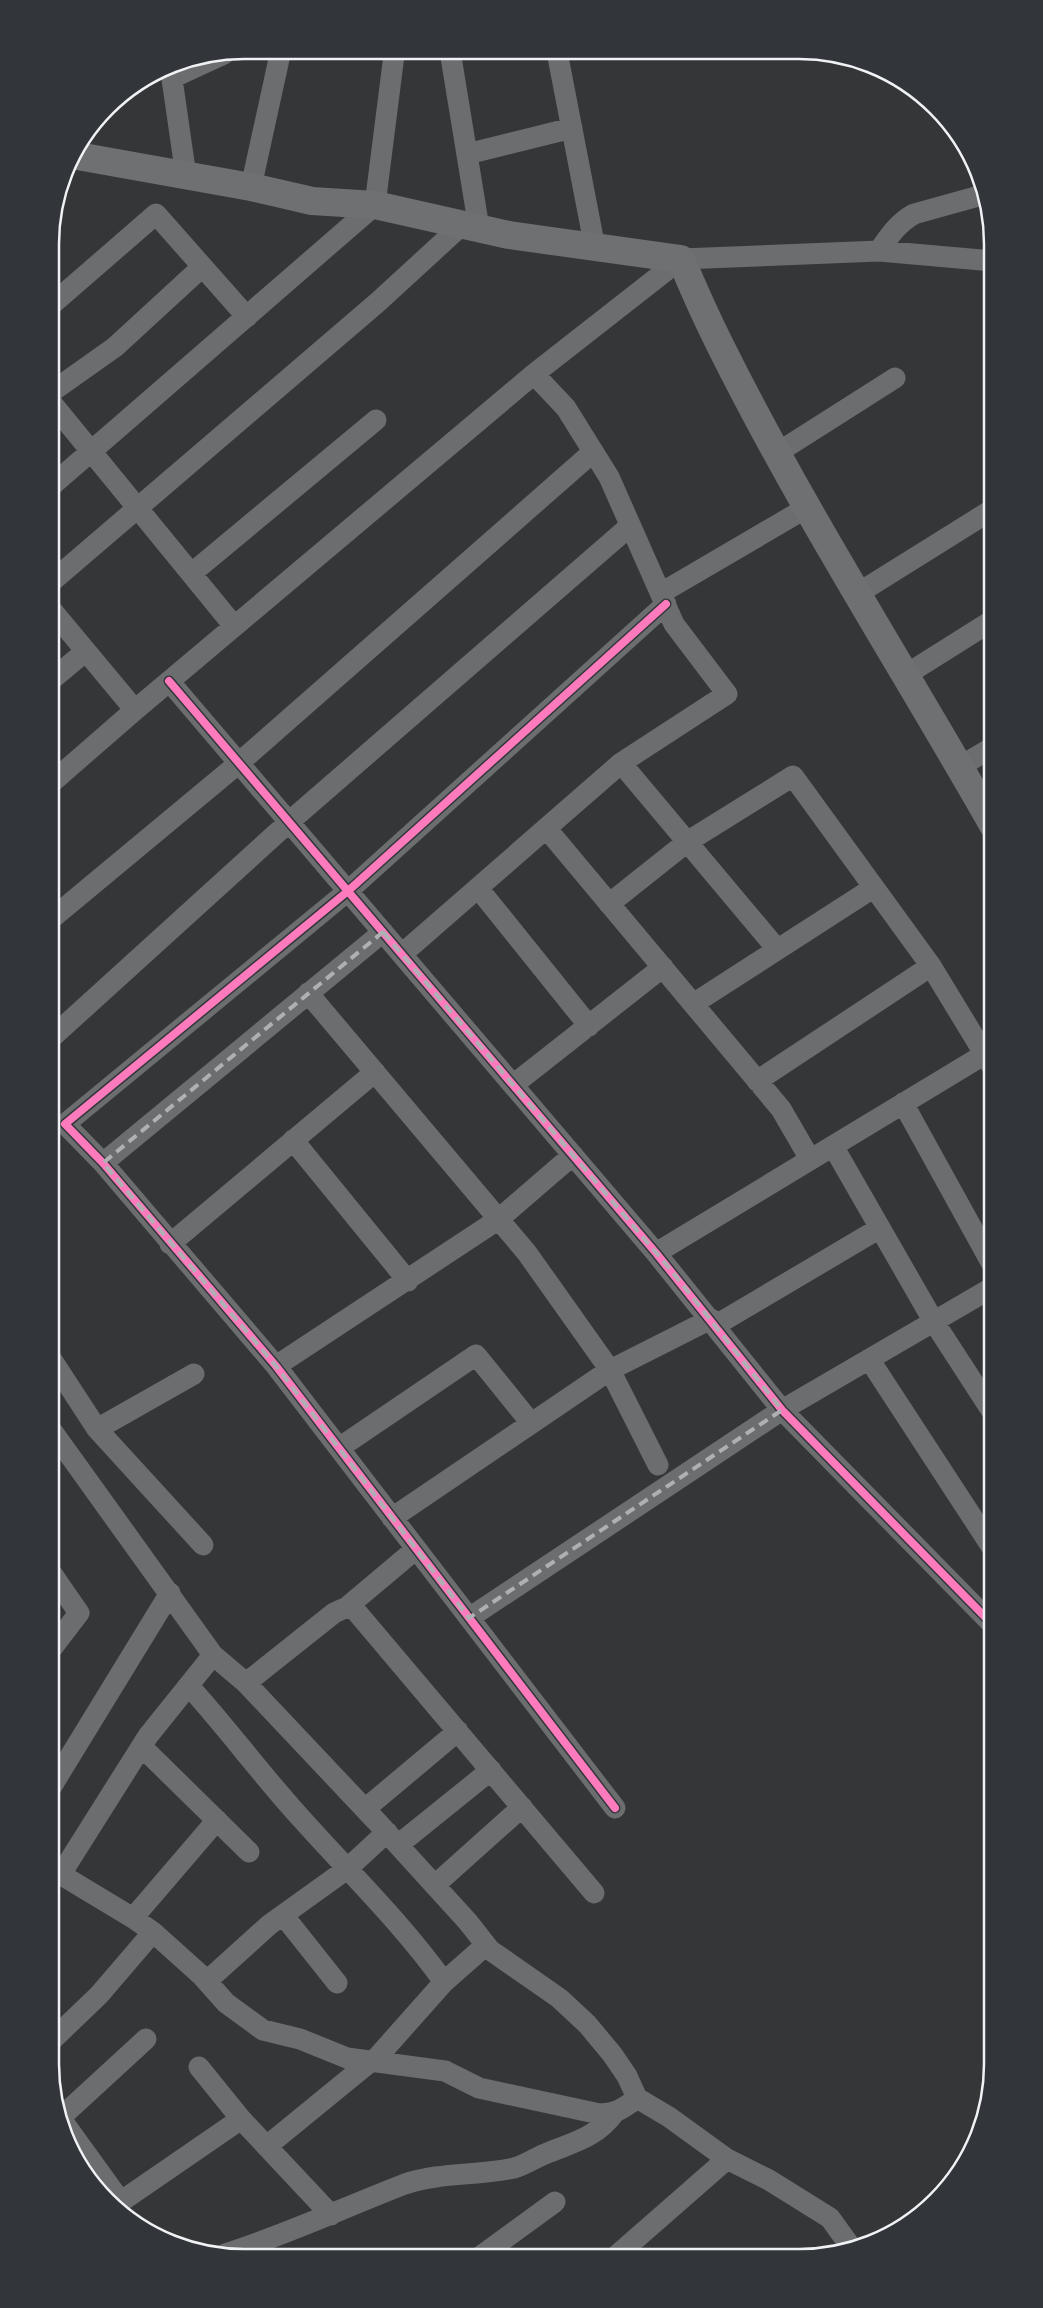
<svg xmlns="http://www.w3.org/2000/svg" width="1043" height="2308" viewBox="0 0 1043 2308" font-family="Ubuntu,sans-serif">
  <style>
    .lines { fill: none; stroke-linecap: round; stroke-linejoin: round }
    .street { stroke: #6c6d6e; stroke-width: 21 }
    .secondary { stroke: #6f7071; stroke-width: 28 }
    .cycleway-casing { stroke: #32363a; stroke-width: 11 }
    .cycleway { stroke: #fd7abc; stroke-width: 8 }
    .marked { fill: none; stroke: #aeb0b3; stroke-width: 4; stroke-dasharray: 10 6; stroke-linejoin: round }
    .rim { fill: none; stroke: #f0f2f5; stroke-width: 2.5 }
  </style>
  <rect width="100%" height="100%" fill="#343638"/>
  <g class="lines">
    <!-- street -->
    <path class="street" d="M450,51l29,177
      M557,52l38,196
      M170,65l16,111
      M172,78l52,-24
      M467,154l105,-26
      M251,187l30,-137
      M879,251c10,-15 19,-28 35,-37l72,-20
      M50,306l106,-92 91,103
      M50,393l65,-46 87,-80
      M50,401l184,225
      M777,453l118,-75
      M50,487l325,-282 19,-150
      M192,573l184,-153
      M50,583l328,-281 85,-78
      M661,593l147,-86
      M857,594l136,-85
      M50,608l85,102
      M904,676l89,-56
      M50,681l36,-30
      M169,681l487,572 126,157 211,215
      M621,763l156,186
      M959,767l34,-20
      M50,784l85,-74 399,-336 147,-115 198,-8 114,10
      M546,828l235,281 29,50
      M478,888l111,138
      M609,904l78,-62 106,-66 138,190 62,102
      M50,920l189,-157 354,-311
      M402,954l219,-191 106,-69 -53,-70 -65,-147 -43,-69 -32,-34
      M308,993l219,260 83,117 48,95
      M693,1004l180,-116
      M50,1039l239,-217 341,-296
      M757,1081l174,-115
      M513,1085l150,-118
      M903,1103l90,163
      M293,1140l115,141
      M833,1146l101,176 59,91
      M103,1163l280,-231
      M170,1244l205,-172
      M656,1253l329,-199
      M716,1325l164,-97
      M50,1357l47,72 106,116
      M869,1359l124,190
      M276,1366l223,-147 74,-64
      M50,1428l163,227 33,28 133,141 89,98 22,28 69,48 28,26 25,30 15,22 10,22
      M97,1429l97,-55
      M339,1448l137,-93 55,68
      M392,1518l218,-148 101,-51
      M347,1607l69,-58
      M469,1618l313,-208 211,-123
      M50,1651l29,-38 -29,-42
      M246,1683l88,-70 13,-6 8,3 239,283
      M189,1686c38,42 72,88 110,130 49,55 102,106 145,166
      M142,1747l107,105
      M50,1789l120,-196
      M615,1808l-339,-442 -173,-203 -38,-39 283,-233 318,-287
      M365,1809l93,-78
      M398,1845l93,-75
      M50,1868l83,50 20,14 49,44 24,27 37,27 37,9 47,19 98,13 34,17 116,25c18,3 28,-4 42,-15l32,19 58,42 42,21 61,38 23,32
      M61,1874l87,-138 65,-81
      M435,1885l87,-78
      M283,1915l54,68
      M133,1918l84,-98
      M207,1981l62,-56 78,-56 40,-37
      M50,2042l49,-47 54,-63
      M373,2062l71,-80 42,-37
      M199,2067l42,52 90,96
      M56,2112l65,90
      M60,2118l86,-79
      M267,2146l104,-85
      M113,2207l128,-88
      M225,2254c61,-19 120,-47 180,-70 35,-12 74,-8 109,-16 11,-3 21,-10 31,-14 29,-12 51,-16 70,-42
      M481,2256l74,-54
      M615,2257l112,-98"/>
    <!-- secondary -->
    <path class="secondary" d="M72,155l179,32 61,14 63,4 134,30 172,24c12,29 25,58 39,86 82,165 182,320 273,480"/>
    <!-- cycleway casing -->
    <g class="cycleway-casing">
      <path id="cycleway" d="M169,681l487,572 126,157 211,215
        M615,1808l-339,-442 -173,-203 -38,-39 283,-233 318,-287"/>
    </g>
    <!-- cycleway -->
    <use href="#cycleway" class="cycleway"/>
  </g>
  <!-- marked area -->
  <path class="marked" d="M383,932l287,337 112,141 -313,208 -193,-252 -173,-203z"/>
  <!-- crop -->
  <path d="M0 0H1043V2308H0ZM244 59H799A185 185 0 0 1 984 244V2064A185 185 0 0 1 799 2249H244A185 185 0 0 1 59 2064V244A185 185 0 0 1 244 59Z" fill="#32363a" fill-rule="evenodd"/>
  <path class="rim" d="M244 59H799A185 185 0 0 1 984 244V2064A185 185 0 0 1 799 2249H244A185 185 0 0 1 59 2064V244A185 185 0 0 1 244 59Z"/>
</svg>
